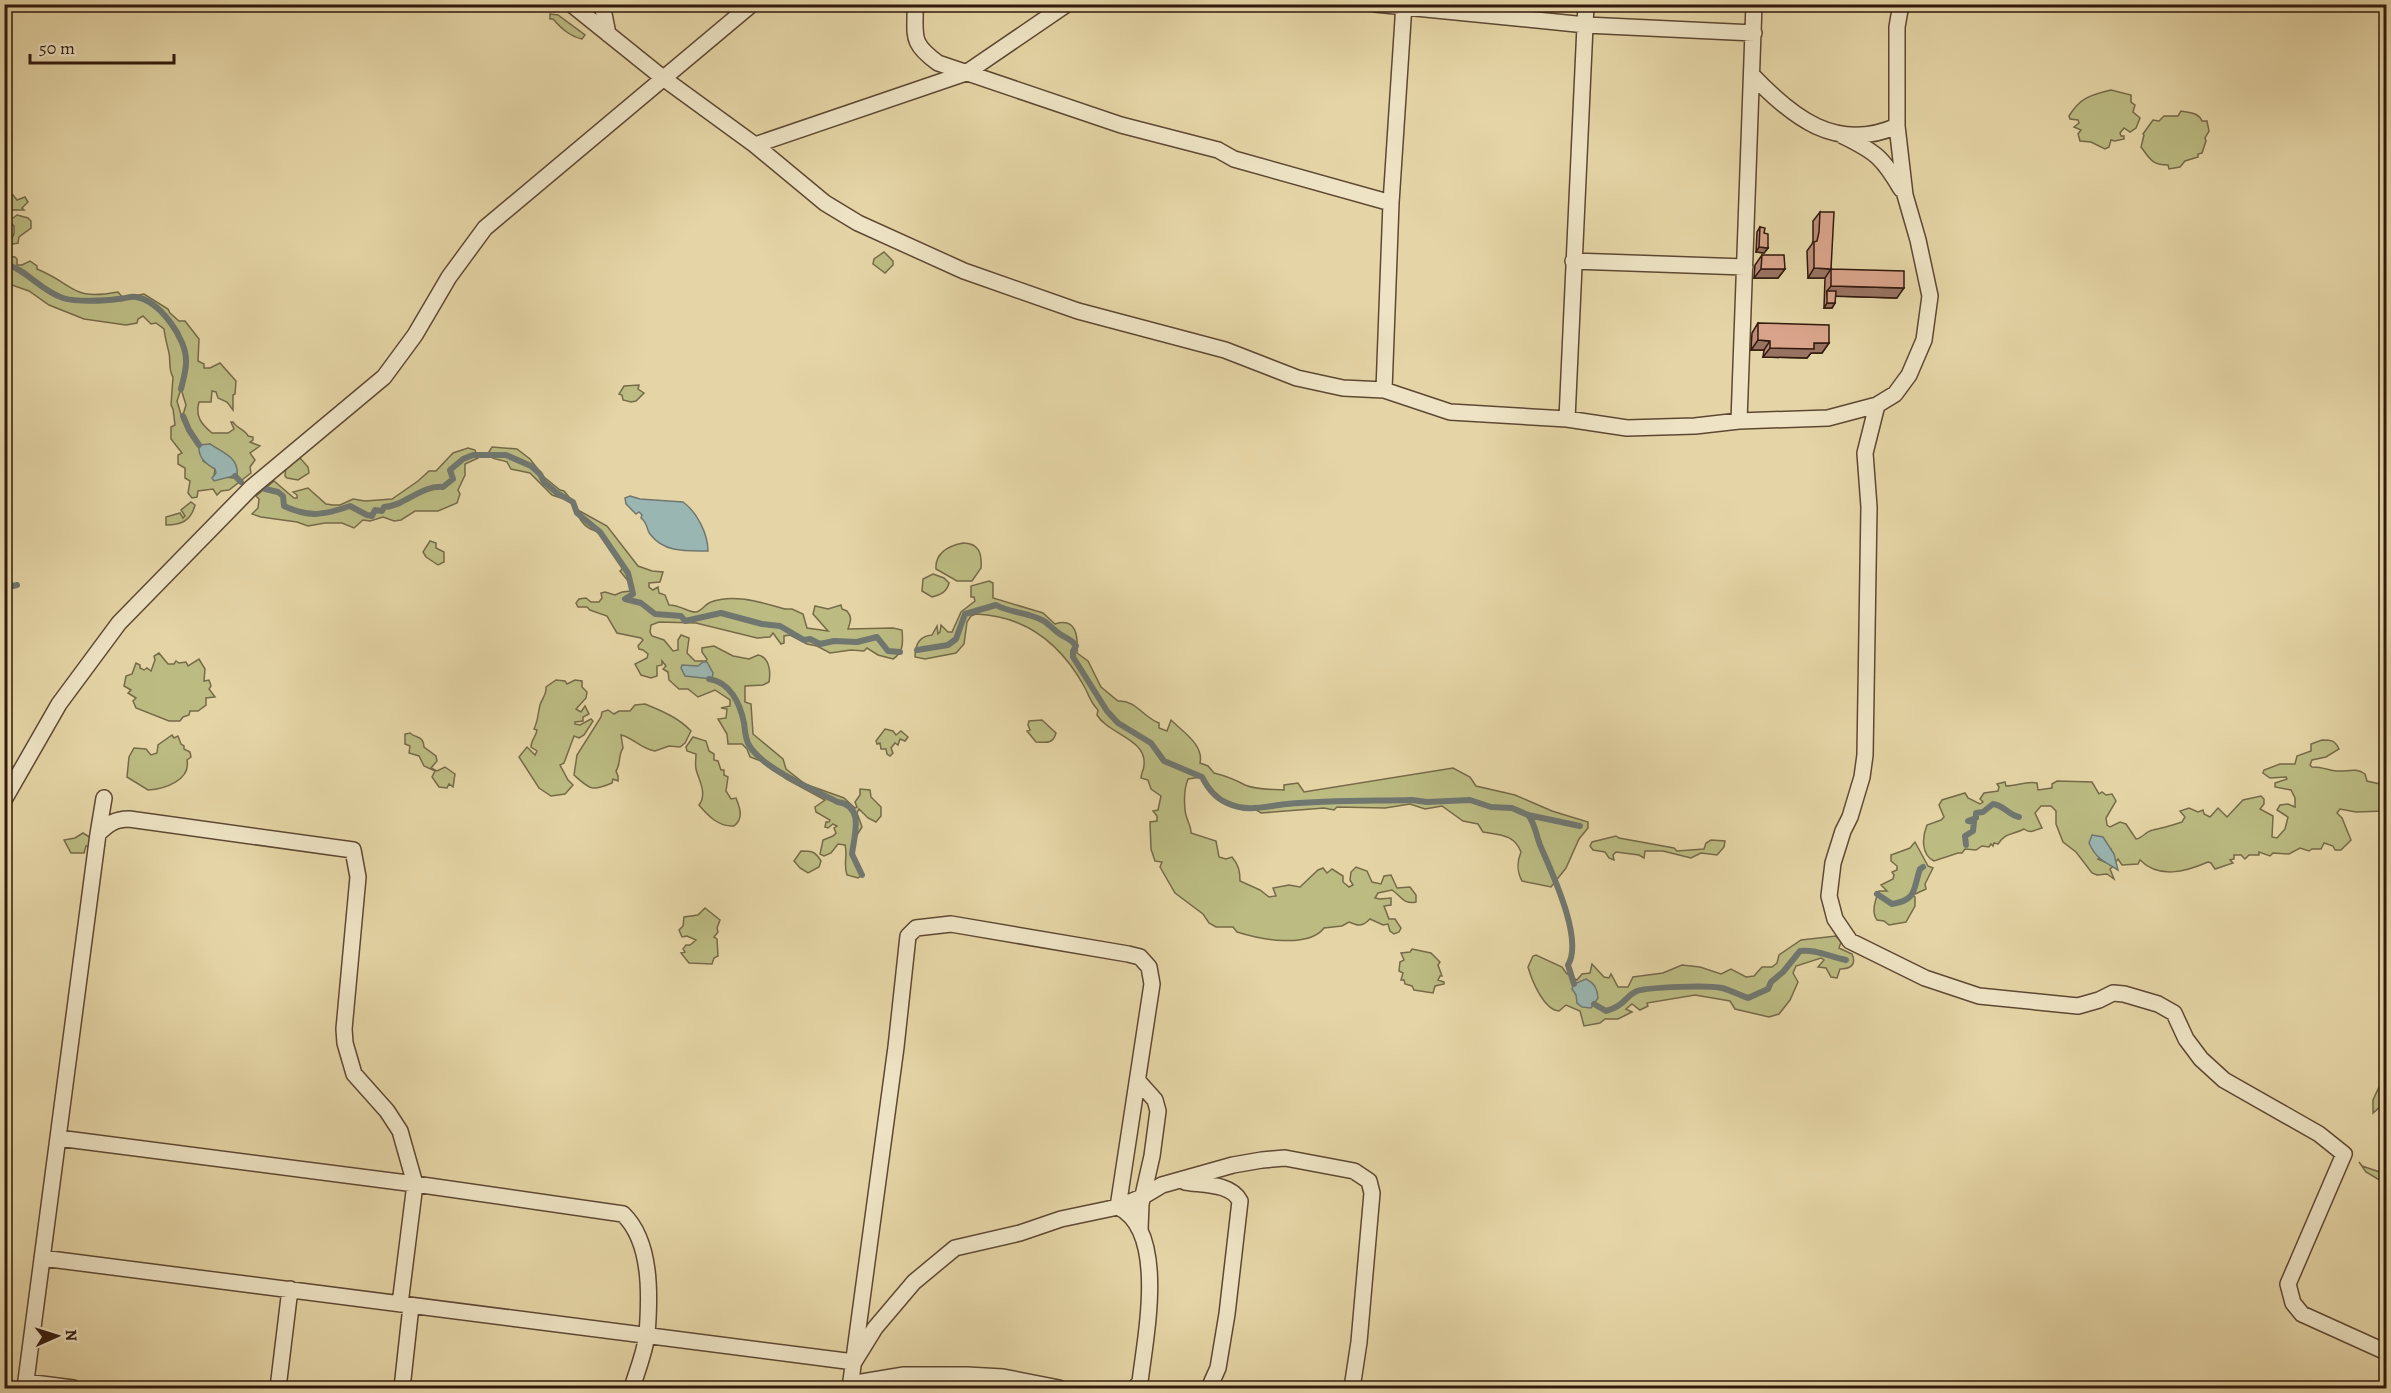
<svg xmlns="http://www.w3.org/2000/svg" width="2391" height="1393" viewBox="0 0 2391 1393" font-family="Alegreya,serif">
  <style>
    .green { fill: #bbbb82; stroke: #766a48; stroke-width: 1.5; fill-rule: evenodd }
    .water { fill: #9ab6b2; stroke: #707770; stroke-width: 1.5 }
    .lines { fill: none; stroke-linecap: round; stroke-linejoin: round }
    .stream { stroke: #707770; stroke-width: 6 }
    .street-casing { stroke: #5e4833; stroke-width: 18 }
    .street { stroke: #eee4c5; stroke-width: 15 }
    .wall { fill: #bb8d78; stroke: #31190d; stroke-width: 1.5 }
    .shaded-wall { fill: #987361; stroke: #31190d; stroke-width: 1.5 }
    .building { fill: #d9a48b; stroke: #31190d; stroke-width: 1.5 }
  </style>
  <rect width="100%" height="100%" fill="#e5d5a6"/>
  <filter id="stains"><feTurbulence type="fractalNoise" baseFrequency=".00333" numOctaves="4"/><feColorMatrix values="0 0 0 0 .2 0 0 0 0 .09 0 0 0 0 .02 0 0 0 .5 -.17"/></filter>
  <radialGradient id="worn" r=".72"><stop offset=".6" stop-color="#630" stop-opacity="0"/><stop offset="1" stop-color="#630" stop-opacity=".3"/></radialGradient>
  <!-- green -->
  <path class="green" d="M550,14l8,1 27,20 -3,4c-13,-3 -21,-11 -29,-20h-3z
    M2111,90l20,5v7l4,3 -2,7 7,6 -4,10 -6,4 -6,-4 -4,5 1,3h3v3l-9,2 -4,-1 -2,7 -4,2 -14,-7 -11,-1 -2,-7 3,-4 -7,-3 5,-4 -1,-3 -8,-1 -1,-3c11,-18 21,-21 42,-26z
    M2181,111c8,2 17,1 21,10h5l2,10 -4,7 1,3 -4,12 -4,1v3l-13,4 -5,6 -11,2 -1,-4c-16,0 -18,-6 -27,-18l3,-12 -1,-1 10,-14 6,1 5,-5h14z
    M6,195h7l4,5 8,-3 3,5 -6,6 2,2h-18l-2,-12z
    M17,215l11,3 3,3v7l-12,9 -1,6 -11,2 -2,-3 6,-2 3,-6v-8l-5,-5z
    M884,252l9,9v4l-8,8 -12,-9 1,-5z
    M4,256l11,1 2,2v6h5l8,-4 7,5v3c39,16 33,32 81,23l5,6 21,-4 24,15 2,4 9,8h6l14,18 -1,22 6,3v4h6l10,-5 16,18 -1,13 -2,1v15l-6,-8 -9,-4 -2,-6 -4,-1 -1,11h-12c-4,14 2,22 13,31h16l6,-4 -3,-7h2c4,7 12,7 15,14l5,1v3l-3,2 10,4 -10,7 5,7 -5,7 1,6 -22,17 -8,1 -4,4 -4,-6 -15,2 -1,6 -5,1 -4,-5 2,-12 -5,-3v-10l-7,-4v-9l4,-2 -11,-14v-12l4,-2 -2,-16 -2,-4 2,-28c-5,-8 -2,-15 -4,-24 -2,-9 -4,-15 -5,-24l-8,-6 -5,1 -8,-8 -5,3 -1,4 -11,2 -42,-6 -35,-14 -20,-14 -17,-6 -7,2zM181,389l5,16 -4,13 -5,-17zM210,444c12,8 28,15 27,31l-3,3 -20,-2 1,-7 -12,-8z
    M639,385l-1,4 6,4 -8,8 -5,1 -8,-2 -1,-5 -3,-1 5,-8z
    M492,447l25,2 13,10 14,18 16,13 4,1 9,11 -21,-7 -22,-22 -19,-4 -4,-7c-7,-3 -14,-2 -20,-7z
    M468,448l7,2 3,8 -13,6v11l-7,15 2,4 -3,9 -19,8h-23l-14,9 -7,1 -11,-4 -13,4 -7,-1 -9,8 -12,-5h-17l-17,3 -11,-4 -36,-5 -9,-3 6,-6 1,-9 -3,-3 18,-15 20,17h3v-3l-4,-3 15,-4 18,16 7,1h7l13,-6 12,2 27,-2 26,-18 11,-10h7l17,-18z
    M300,458l8,9 1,6 -11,7 -11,-2 -2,-2 1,-11z
    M191,502l4,3c-4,16 -14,20 -29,20v-8l14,-4 3,5 2,-2 -4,-6z
    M576,509l31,17 31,40 14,5 11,1 -3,10 -11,1v4l4,3 5,-3 1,6 6,2 4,10c11,0 21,8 27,7 6,-1 9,-8 15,-10 23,-9 52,1 74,7h7l11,5 4,14 21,3 -15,-17 2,-8 13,3 13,-4 1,4 5,2c6,7 3,11 1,18l45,-1 9,2c1,11 2,22 -9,29l-15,-4 -11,-7 -3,3 -13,-1 -21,3 -13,-7 -10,-2 -17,-9 -6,1v7l-3,1 -8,-11 -3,4 -13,1 -61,-15 -37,-1 -8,3 -1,7 2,4 12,4 9,11 5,-1v-10l3,-5 8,3 -2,15 8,8h11l1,-2 -5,-7v-4l12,-2 19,10 16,3 9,-4c11,2 13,16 11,27l-6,3 -18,1v16l6,2 2,30 30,25 3,10 19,15 39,14 11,10 2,-1 -2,-5 5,-7v-6l10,1 1,7 10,10v9l-5,6 -8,-4 -9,-9 -2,4 5,14c-16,24 -10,23 0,48l-4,3 -11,-3c-4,-11 1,-20 -2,-30l-7,-1 -7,9 -7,3 -4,-2 3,-14 10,-4 3,-3 -2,-5 3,-2 -4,-2 -5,4 -3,-1 1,-5h3l1,-2 -14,-8 -1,-5 10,-7 -39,-21 -17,-15 -19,-7 -3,-8 -5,-5h-14l-1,-10 -9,-15 8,-1 1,-9 -6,-1 9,-2v-6l-15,-10 -17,7 -10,-8h-9l-10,-9 -1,-8 -5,-3 3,-3 -4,-5v4l-5,1v10l-6,2 -10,-3 -6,-11 12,-6 1,-4 -5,-4 -4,-1 -1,-3 5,-6 -2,-2 -24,-5 -10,-17 -17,-6 -3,-3h-9l-2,-4 3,-4 7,-1 5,4h8l3,-4 -1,-5 4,-1 10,3 7,-3 9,-1 -2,-9 -9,-11 2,-2 1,-4 -23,-33c-14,-2 -21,-12 -24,-23z
    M430,541l6,2v5l8,4v10l-6,3 -12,-8 -3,-5z
    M963,543c16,0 19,10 18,25l-9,13h-15l-21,-12c-1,-16 12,-23 27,-26z
    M933,574l11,4 5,5c-2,9 -9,12 -17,14l-10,-6 1,-12z
    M989,581l4,2v15l50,15 12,11c22,-7 23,13 22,29l11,8 13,26 17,14c18,-1 25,16 41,22v5l8,3 4,-11c12,12 33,25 29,43l8,3 6,7c12,3 20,6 31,12 11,5 26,4 39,5v-5l14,-2 6,9 149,-24 17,9 6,9 39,9 37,16 36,11v6l-9,11 -13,29 -15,19 -29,-6c-5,-9 -5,-20 -1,-29 -7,-18 -21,-17 -38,-20l-5,-8 -15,-3 -21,-15 -17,3 -15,-5 -25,4 -48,-1 -3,3 -10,-2 -63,5c-5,-5 -11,-4 -18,-5 -20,-4 -32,-13 -41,-31l-14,2c-4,10 -4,20 -3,30 0,9 6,15 6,24l25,8 3,16 7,2 6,-2c7,8 8,15 8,24l20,9 9,7 7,-1 -3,-8 16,-3 11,2 18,-17 5,-2 4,5 5,-4 11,7v6l6,5 4,-2 -3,-5 1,-8 5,-5 11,4 5,11 9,2 3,-8 7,-1 6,13 13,-1 6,8v7c-12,3 -15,-6 -24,-12l-14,3 -3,5 5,1 11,-1v7l-7,1 5,13h6l6,9 -2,4 -5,2 -4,-3 -2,-7 -5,1 -13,-6c-8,8 -12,7 -21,3l-7,4 -18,2c-16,21 -65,11 -87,4l-4,-5h-17l-7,-4 -6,-9 -28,-21 -15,-26 2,-5 -7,-1 -4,-12 -1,-27 7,-1v-5l-4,-5 5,-1 3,-14 -10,-7 -3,-9 -7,-2c0,-5 3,-8 3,-13 3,-26 -36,-31 -47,-50l1,-5c-8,-8 -9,-15 -14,-24 -24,-43 -59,-70 -108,-72l-5,2 -4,6 -3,22 -8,9 -31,6 -10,-2c0,-11 4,-21 17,-22l5,-9 1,8 2,-2 1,-7 7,7h4l9,-20 14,-11 -1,-4h-3v-11z
    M159,653l9,11h6l2,-3 3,2 7,-1 2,4 11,-7 6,10 -1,12 5,-1 2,6 -2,3 6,8 -9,1v7l-8,6h-8l-1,4 -6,2 -3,4h-11l-33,-13 -3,-7 3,-3 -8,-5 3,-3 -7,-4 2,-10 6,-2 4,-11 4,2v3l4,2 3,-2 4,3 4,-11 -1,-4z
    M556,680l9,1 2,3 8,-4 7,1v6l5,5 -1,6 -10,11 5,3 4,-6 4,8 -6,3v4l-8,1v2l5,1 11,-6 2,2 -9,14 -5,3 -5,-2 -10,27 -4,2 8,15 5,5 -8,9 -14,2 -12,-8 -20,-31 8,-10 8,8 2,-4 -6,-4c0,-7 5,-10 6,-17l-3,-1c4,-8 4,-16 6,-24 2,-7 7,-10 6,-18z
    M645,704c17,7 34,14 46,27l-6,12 -5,4 -11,-1 -14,5c-14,-2 -23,-14 -34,-16l2,13c-5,7 -2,16 -7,23l2,5v5l-5,-2 -1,4c-21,9 -22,6 -38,-8l3,-20 24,-38 1,-5 6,-2 6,4 5,-3h11l5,-6z
    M1042,720l14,13c-3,12 -11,9 -20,9l-9,-11 3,-1 -2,-5 1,-4z
    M885,729l8,2 3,4 5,-4 7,6 -3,4 -5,-2 -2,6 -3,-2 -4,5 2,5 -3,3 -3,-2 -1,-5h-5l-1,-6 -3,1 -1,-3z
    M410,733c7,6 13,2 14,14l12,9 1,5 -6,7 6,3 8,-4 10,7 -2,13 -4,-3 -2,4 -8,-1 -7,-10 3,-6 -11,-5 -5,-10 -10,-3 1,-7 -5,-2v-10z
    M172,735l2,3 4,-2 3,8 3,2v3l6,3 1,5 -4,3c4,20 -22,29 -39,30l-21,-13 2,-20 5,-9 12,1 5,6 6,-2 1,-8z
    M693,737l13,4 3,10 5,3v6l4,1 3,9h3v5l4,2 -2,14 5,8 5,-1c4,10 8,20 -2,28 -15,1 -26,-10 -35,-21 9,-12 -1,-26 -3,-36 -1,-4 0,-11 0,-15l-9,-3 -1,-4z
    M2322,740c9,0 13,0 17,9l-13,8 -14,3 -2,5 2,2c10,0 17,3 24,4 11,1 20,-4 29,3l2,7 13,3 6,4v21l-2,2 -28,1 -16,-3 -3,4 5,5 9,22 -10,10h-6l-2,-4 -9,-3 -3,6h-9l-3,2 -9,-3 -11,6 -16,-1 -3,3 -11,-4v3h-10l-4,4 -4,-4h-7v4l-4,1 3,3 -18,6 -4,-6 -3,-1c-23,10 -49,17 -68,-2l-2,4 -16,1 -4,-6 -3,4 -4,-14 -13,10 16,7 -4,3 4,10 -7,-5 -10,1 -5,-2 -16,-21 -13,-10 -7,-18v-13l-5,-5h-10l-6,7 7,15c-8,2 -11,6 -18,1 -11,6 -18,3 -26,15l-4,-1 -1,3 -2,-2 -2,3 -7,-1 -6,4 -11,-1 -3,4h-4l-24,8c-13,-6 -12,-24 -7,-36l14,-5 3,-3 -5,-12 3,-5 23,-7 3,5 12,6 3,-2 -3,-3 4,-6 14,-2 1,-4 -2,-3 8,-2 1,4c11,0 19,-5 31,-3l1,7 14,-2v-4l5,-3 35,1 7,12 3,-2 4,3 6,-1 4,7 -10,17 1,7 3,2 10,-5 6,2 10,15c7,-1 10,-8 17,-9 10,-2 20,-5 29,-8l3,-5 -5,-6 9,-3 9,4 5,-2 1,4 6,3 8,-9 9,9 16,-17 18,-4 3,3v5l-4,5 13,7 -1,21 5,1 8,-9 3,-12 -11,-7 3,-5 8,-1 7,3v-9l-4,-8 -16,-3v-4l12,-4 -1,-2 -16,1 -7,-5 1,-3 16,-6h15l2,-8 14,-5v-7z
    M83,833l8,5 -1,9 -4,-1 -2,7h-13l-7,-13 11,-2z
    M1616,836l3,2 55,10 3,3 27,-2 2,-6 5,-3 14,1 -1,6 -7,8 -16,-2 -10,5 -28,-7h-18l-1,7 -5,-3 -23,-3 -3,3 1,5 -5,-2 -4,-6 -12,-2 -3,-4 2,-4z
    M1915,842l13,24 5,2 -8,16 1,5 -13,6 2,2v9l-9,16 -17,3 -5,-4 -7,-1c-6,-8 -2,-20 2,-29h8l-6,-6 12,-6 1,-4 -2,-3 5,-2v-4l-6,-5v-6l19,-7z
    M801,851c11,0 14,0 20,10l-2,6 -11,6 -8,-5 -6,-7z
    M705,908l15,12 -3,8 1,4 -4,5 3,2 1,17 -4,2 -2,6 -23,-1 -8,-10 4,-1 -2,-3 3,-4h4l6,-5 -9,-4 -5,1 -3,-7 4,-4 1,-9 14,-2z
    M1836,936l5,6 -2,6 13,6c5,11 -2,15 -12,15l-3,9 -6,-1 -5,-9 -8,-1 6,-7 -3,-2 -25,8 -3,7 5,9 -8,18 -11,14 -10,3 -34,-8 -5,-8 -35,-6 -48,8 1,3 -8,4 -8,-6 -6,5 6,3 -14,7h-13l-5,4 -16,3 -4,-15 -14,-6 -7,6c-15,-1 -27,-30 -31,-44l5,-11 3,-1 26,12 5,7 2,-1v-4l4,9 4,2 5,-6 8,-1 2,-9 12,13 5,1 2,-4 7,13h10l5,-10 30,-4 19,-8 18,2 21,7 10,-5 15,8 8,-1 8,-9h10l5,-4 2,-8 22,-15z
    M1412,949l19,4 9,9 -2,3 4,11h-2l-2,4 6,2v2l-9,2 -2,7 -19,-3 -2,-4 -7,-2 -1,-4h-3l2,-7 -4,-2 1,-9 4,-2 -3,-7 9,-1z
    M2386,1072c1,12 -2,22 -4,33l-9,8v-13z
    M2359,1162l3,4 24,8v10l-20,-12z"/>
  <!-- water -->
  <path class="water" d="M210,444c13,9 29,13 27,31l-23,6 -2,-3 4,-5 -1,-4c-10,-6 -17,-11 -16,-24z
    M630,496l10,3 43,3c14,10 25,32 25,49 -21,0 -44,2 -58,-17 -4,-5 -2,-11 -9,-16l1,-3 -3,-3 -3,2 -10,-10 -1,-6z
    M703,662h4l6,11 -1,6 -27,-3 -4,-8 1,-3 16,1z
    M2092,835l11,2 11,17 4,16c-14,-9 -21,-10 -29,-27z
    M1586,979c9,5 11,9 12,19l-7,10 -9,-1 -5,-4 -1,-8 -4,-6 2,-5z"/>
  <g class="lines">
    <!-- stream -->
    <path class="stream" d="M4,263c23,7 37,28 59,35 12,4 42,3 55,1 6,0 12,-3 18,-2 24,4 51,42 50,65 0,9 -3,19 -5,27
      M183,416l6,14 10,15
      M235,476l6,6
      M265,489l13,3 5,4 1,10c26,12 40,9 66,0l17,9 5,1 3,-6 7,1 2,-4c21,-1 37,-22 59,-20l10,-8 -3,-9 13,-11 10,-4h33l25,11 9,8 4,8 13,11 16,9 4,11 23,19 28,41 5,21 -8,5 16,4 14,11 26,2 4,5 36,-8 41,11 18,2 24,14 6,-1 10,5 14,-3 23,1 20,-5 11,14 12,1
      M4,588l13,-3
      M917,650l31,-5 8,-6 9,-25 31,-9c14,8 31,7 46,15 8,4 14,13 23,17 5,3 7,3 11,9l-3,5v6l34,54 11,12 33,20 13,18 38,16c6,12 13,21 25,26 21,10 39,3 60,1 41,-4 84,-3 125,-4l15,2 43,-2 21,7 21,1 16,7 52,11
      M709,679c21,3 31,24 35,44 1,7 1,15 5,22 13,23 64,45 89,57 27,4 16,34 14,52l10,21
      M1528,815c7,8 8,20 12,30 11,26 44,94 28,120l6,19
      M1966,845l-1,-9 8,-5 1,-9 -6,-1 8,-3v-5l7,-1 10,-8c11,1 15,11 26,13
      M1877,894l15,10c26,-4 21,-16 28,-35l3,-2
      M1594,1004l12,7c19,-5 19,-15 31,-20 12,-4 72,-6 85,-3 8,2 17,7 26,10l20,-9 3,-7 12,-10 17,-21c16,-2 30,6 46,9"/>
    <!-- street casing -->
    <g class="street-casing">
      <path id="street" d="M571,4l92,74 92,67 70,58 33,20 106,48 114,40 147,39 72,28 46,10 41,2 66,22 117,7 60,9 68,-2 44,-5 89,-3 49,-13 18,-11 14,-19 15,-35 6,-44 -12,-56 -13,-45 -8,-69v-99l4,-23
        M602,4l6,30
        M915,4c1,32 -6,38 23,59l183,62 97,25 16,9 157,44
        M1375,4l211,21 168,8
        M1752,75c40,42 84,78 145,51
        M1843,136c33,16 40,22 58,53
        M755,145l211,-72 101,-69
        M1573,261l172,6
        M1384,390l7,-187 13,-199
        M1877,405l-12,48 4,54 -4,248 -3,22 -12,40 -7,14 -10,32 -4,33 6,23 15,22 75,37 54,18 99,10 21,-6 14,-7 11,1 34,10 16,9 12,26 15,20 23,21 95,54 25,20 -56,130 5,19 9,11 84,38
        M1567,419l19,-415
        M1739,421l15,-417
        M4,800l55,-96 60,-81 132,-135 133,-111 31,-42 34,-58 36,-49 267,-224
        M98,834l6,-36
        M1138,1081l17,19 3,11 -6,45 -11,48 -1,25
        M58,1138l357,46 208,30c29,28 27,82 24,120 -2,18 -10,37 -15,54
        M1185,1182c18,3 46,1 55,19l-13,113 -9,54 -9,20
        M1118,1207c50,24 27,131 22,175l-5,6
        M42,1258l812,104 21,-34 39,-46 41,-34 65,-15 41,-14 57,-12 24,-10 20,-12 71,-20 29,-5 23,-2 69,13 15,10 3,12 -13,149 -7,46
        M26,1382l47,6
        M850,1384l54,-9h63l36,2 56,11
        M25,1388l73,-554c10,-10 17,-15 31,-15l224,31 5,27 -14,152 1,14 9,31 33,37 13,20 15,53 -15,120
        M278,1388l12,-99
        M402,1388l9,-82
        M850,1388l46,-341 12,-111 8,-8 35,-4 177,30 12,3 9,10 3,17 -34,223"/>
    </g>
    <!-- street -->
    <use href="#street" class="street"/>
  </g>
  <!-- wall -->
  <path class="wall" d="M1820,212l11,57 66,29 -62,-2v7l-3,5h-8l1,-30h-17l-1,-27 5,-7 1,-3v-20z
    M1760,227l4,6 4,15 -4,5 -8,-1 1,-20z
    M1762,255l23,14 -7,9h-24l1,-13z
    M1758,323l71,20 -7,10h-11l-4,5 -44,-1 1,-7h-13l1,-17z"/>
  <!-- shaded-wall -->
  <path class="shaded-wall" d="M1759,247l9,1 -4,5 -8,-1z
    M1814,268l17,1 -6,9h-17z
    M1761,269h24l-7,9h-24z
    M1831,286l73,2 -7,10 -70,-2v-5z
    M1827,303h8l-3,5h-8z
    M1758,340l12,1 -6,9h-13z
    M1814,343h15l-7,10h-11l-4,5 -44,-1 7,-9z"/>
  <!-- building -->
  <path class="building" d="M1820,212h14l-3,57 -17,-1v-26l3,-1 2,-9z
    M1760,227l5,1 -1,5 4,1v14l-9,-1z
    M1762,255h22l1,14h-24z
    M1831,269l73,2v17l-73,-2z
    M1827,291h9l-1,12h-8z
    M1758,323l71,2v18h-15v6l-44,-1v-7l-12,-1z"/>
  <!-- margin -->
  <rect width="2391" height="1393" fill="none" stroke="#e5d5a6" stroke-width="24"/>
  <rect x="6" y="6" width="2379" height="1381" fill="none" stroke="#31190d" stroke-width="3"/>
  <rect x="12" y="12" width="2367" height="1369" fill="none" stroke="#31190d" stroke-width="1.5"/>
  <!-- north arrow -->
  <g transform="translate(57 1336) rotate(87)" stroke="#eee4c5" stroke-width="4.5" paint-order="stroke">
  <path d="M0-4.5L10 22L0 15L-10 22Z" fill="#31190d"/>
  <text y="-9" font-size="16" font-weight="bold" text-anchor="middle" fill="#31190d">N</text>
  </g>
  <!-- scale -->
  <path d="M30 54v9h144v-9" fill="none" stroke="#31190d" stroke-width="3"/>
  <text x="39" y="54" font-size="18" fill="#31190d" stroke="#eee4c5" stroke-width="4.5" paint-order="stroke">50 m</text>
  <rect width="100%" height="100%" filter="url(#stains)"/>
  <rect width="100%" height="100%" fill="url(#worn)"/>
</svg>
